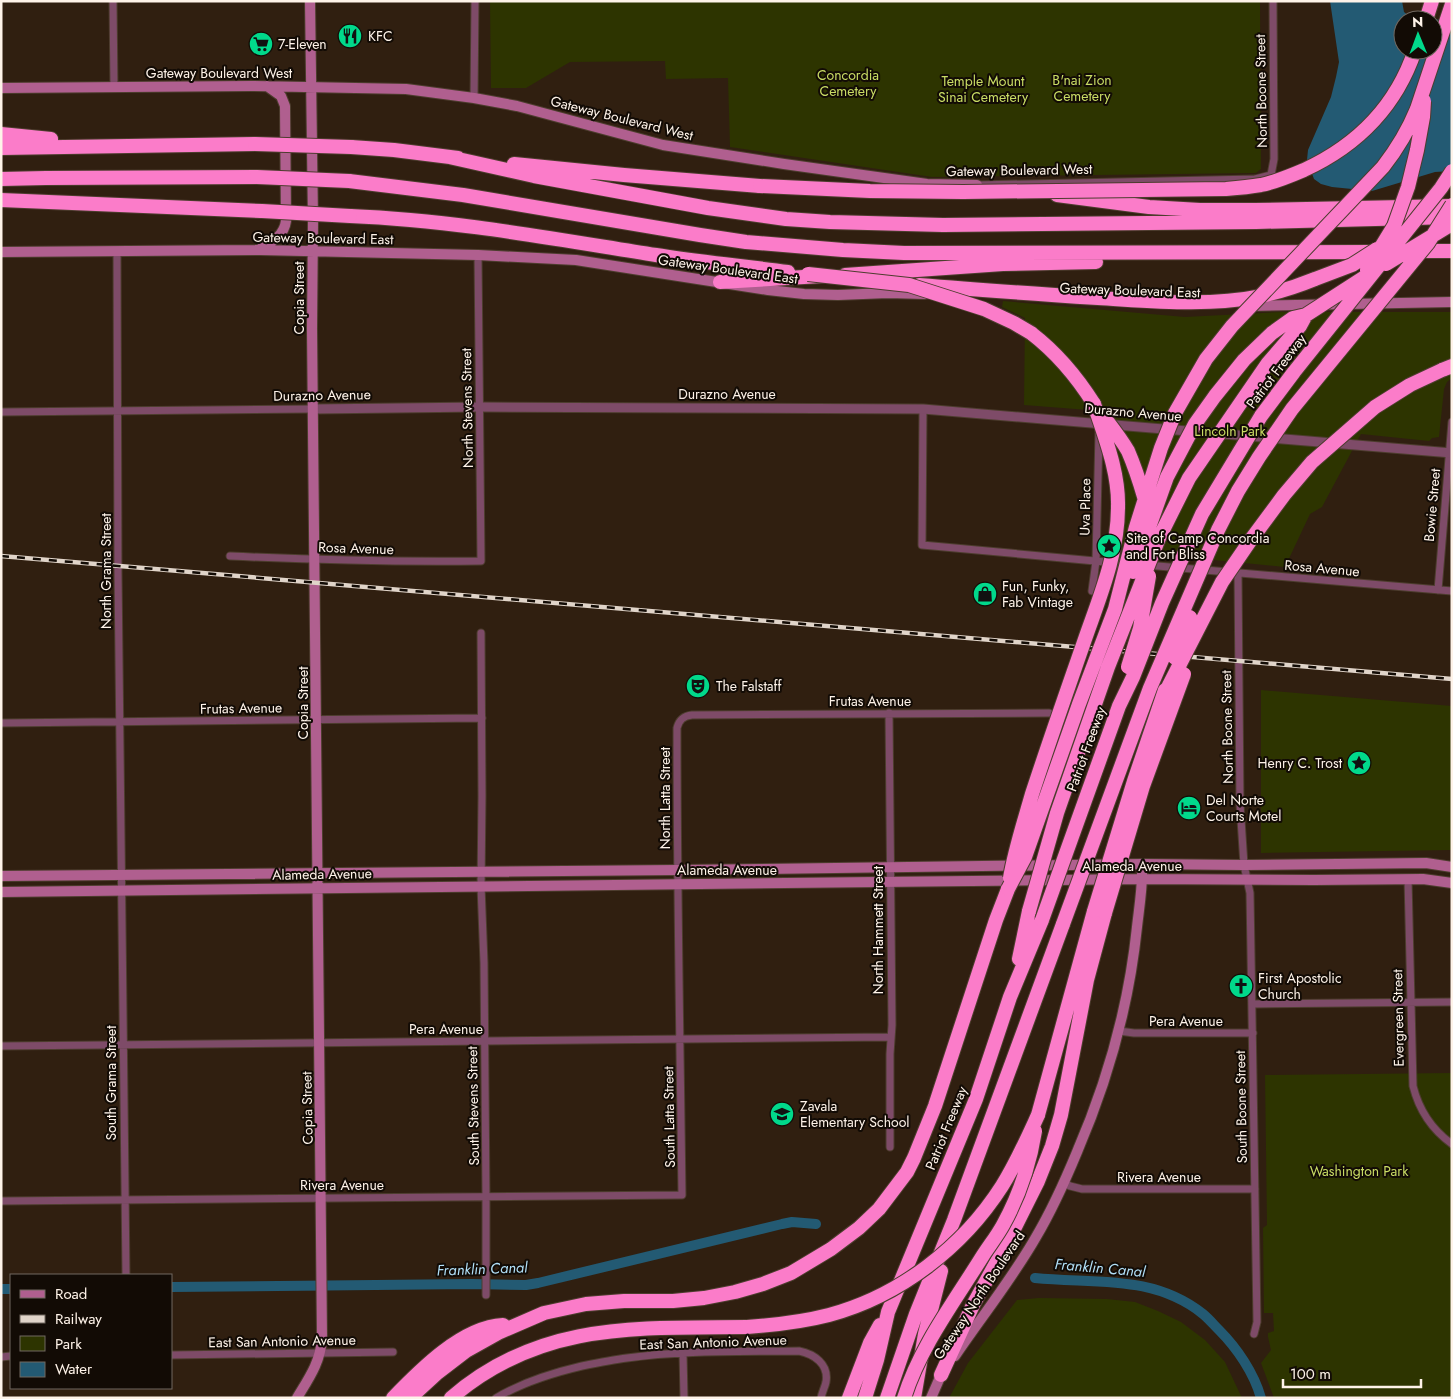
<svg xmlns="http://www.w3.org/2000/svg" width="1453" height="1399" viewBox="0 0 1453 1399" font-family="Jost,sans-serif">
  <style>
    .green { fill: #2d3400 }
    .water { fill: #235a73; fill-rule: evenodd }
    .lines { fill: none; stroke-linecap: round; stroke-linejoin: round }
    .canal { stroke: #235a73; stroke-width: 10 }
    .minor-casing { stroke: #4d3d2e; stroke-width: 9 }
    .tertiary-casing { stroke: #4d3d2e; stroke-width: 11 }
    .secondary-casing { stroke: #4d3d2e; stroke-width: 12 }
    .motorway-casing { stroke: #4d3d2e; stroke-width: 16 }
    .minor { stroke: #7e4b68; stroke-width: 7 }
    .tertiary { stroke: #7e4b68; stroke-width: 9 }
    .secondary { stroke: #b05f8f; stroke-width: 10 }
    .motorway { stroke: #fb7cc9; stroke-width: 14 }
    .rail-casing { stroke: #e0d4c9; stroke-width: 4.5 }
    .rail { stroke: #120b05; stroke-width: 2.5; stroke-dasharray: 8; stroke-linecap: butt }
    .motorway-bridge-casing { stroke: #4d3d2e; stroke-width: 16; stroke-linecap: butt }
    .motorway-bridge { stroke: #fb7cc9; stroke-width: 14 }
    .labels { text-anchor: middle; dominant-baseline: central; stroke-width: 4; stroke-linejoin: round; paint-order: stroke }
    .poi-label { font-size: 14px; fill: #fef3e9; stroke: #120b05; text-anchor: start }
    .street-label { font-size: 14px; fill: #fef3e9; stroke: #120b05 }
    .park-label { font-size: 14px; fill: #cadd65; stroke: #120b05 }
    .water-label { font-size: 15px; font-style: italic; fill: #b1dff7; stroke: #120b05 }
  </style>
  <rect width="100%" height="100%" fill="#301f10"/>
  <!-- green -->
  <path class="green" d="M490,1h770l1,168 -5,4 -324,4 -202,-30 -2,-69 -62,1 -1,-18 -95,1 -44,26h-35z
    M1003,301l182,16 97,-5h170v66l-5,4 -3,7 -5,48 -7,1 -3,3 -68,-7 -39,73 -12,7 -25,53 -174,-17 3,-38v-100l-90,-7 1,-87 -23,-11z
    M1261,690l191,16v144l-191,3z
    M1452,1073v325h-178l-13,-35 10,-13 -3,-13v-4l6,-2 -1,-18h-9l-1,-85 4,-3 -2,-150z
    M1039,1298l68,1 28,3 23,9 23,11 24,18 20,22 17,36h-293l19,-35 49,-63z"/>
  <!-- water -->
  <path class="water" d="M1330,1h72l2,11 6,5 42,4v150l-17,1 -63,19 -40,-4 -11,-3 -7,-5 -7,-19 1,-10 23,-53 5,-20 3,-15zM1403,20h30v30h-30z"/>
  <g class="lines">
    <!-- canal -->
    <path class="canal" d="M1035,1278c59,6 118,-4 168,36 6,5 11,11 16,16 18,18 35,43 42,68
      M171,1287l301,-3 54,1 12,-2 244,-59 10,-2 24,2
      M1,1289h10"/>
    <!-- minor casing -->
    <g class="minor-casing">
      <path id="minor" d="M113,1l1,87
        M474,98l1,-97
        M977,185l278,-6 16,-4 3,-16 -1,-158
        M117,251l1,321 8,703
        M923,409l-1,136 206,19
        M1,412l313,-3
        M230,556c84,4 167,6 251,5l-3,-306
        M1146,565l306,26
        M1238,573l2,231 4,61 6,28 7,429 -3,12
        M1438,590l14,-168
        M1092,591l4,-30 3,-129
        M481,633l1,163 -1,90 3,77 2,234v98
        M889,713l3,312 -2,29v93
        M1,723l481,-5
        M1408,879l5,207c6,24 18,43 39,58
        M1253,1004l199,-2
        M1119,1031l15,2h119
        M1,1046l889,-9
        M1064,1183l6,3 12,3h173
        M1,1201l681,-6c-2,-155 -5,-311 -5,-467 2,-8 6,-12 15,-13l357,-2
        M683,1353l1,45
        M171,1355l222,-3
        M1,1357l10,-1
        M496,1398c27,-16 56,-25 86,-32 15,-3 30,-6 45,-8 56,-8 115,-6 172,-7 15,3 30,13 27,31 -1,5 -4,10 -5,16"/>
    </g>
    <!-- tertiary casing -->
    <g class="tertiary-casing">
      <path id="tertiary" d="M314,409l166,-2 443,2 529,44"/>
    </g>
    <!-- secondary casing -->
    <g class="secondary-casing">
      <path id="secondary" d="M1,88l250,-2 155,3 68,9 43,8 146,39 121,19 143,20 50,1
        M260,249c12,-7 24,-13 26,-28l-1,-115 -4,-10 -14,-10
        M1,252l259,-2 218,5 98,5 192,30 36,4 34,1 50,-2 37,1
        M1249,306l203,-4
        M1,876l676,-6 465,-6 102,1 182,-2 26,4
        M1,892l1141,-13 172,1 109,-1 29,4
        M955,1356c27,-40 57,-77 81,-119 16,-27 29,-56 41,-85 31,-72 52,-147 60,-225 2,-18 5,-36 5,-53
        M297,1398c12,-20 23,-35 25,-59l-10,-1010 1,-108 -3,-220
        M931,1398l10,-23 4,-5"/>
    </g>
    <!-- motorway casing -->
    <g class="motorway-casing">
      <path id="motorway" d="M1,134l50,5
        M351,147l43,3 64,8
        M1,148l254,-4
        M449,157l85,19 174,32 78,11 44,3 113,3 313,-3 196,-5
        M514,164l110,11 136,11
        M1,179l45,-1 211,-1
        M349,181l114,14 237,40 46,7 97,8 61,3 474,-1
        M1057,195l92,12 51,3h55l197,-4
        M1,200l261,11
        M350,216c103,4 204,23 306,39 43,7 88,11 132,17
        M1412,251h40
        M845,275l158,-11 93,-2
        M720,282l101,-6
        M919,285c60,5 119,9 179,13 53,3 110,9 163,-2 18,-4 37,-10 54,-17
        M1031,333c26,20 46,44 63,71
        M1442,370l10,-4
        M1019,959l10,-48
        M1038,1115l56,-204
        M941,1375l32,-70 34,-62 31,-62 14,-35 9,-31 26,-135 18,-67
        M393,1398c27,-28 69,-71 110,-73
        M410,1398l26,-24 30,-23 34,-19 44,-19 42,-9 38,-3h49l31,-3 31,-6 28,-8 28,-11 40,-24 28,-21 20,-19 28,-37 7,-14 21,-52 61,-186 12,-31
        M451,1398c89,-77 187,-70 296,-71
        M849,1398l21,-55 10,-18
        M865,1398l12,-38 11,-48 88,-213 34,-102 32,-77
        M887,1398l29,-84 38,-94 109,-296
        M914,1398l11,-64 16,-63"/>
    </g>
    <!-- minor -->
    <use href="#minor" class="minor"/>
    <!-- tertiary -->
    <use href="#tertiary" class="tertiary"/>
    <!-- secondary -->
    <use href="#secondary" class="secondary"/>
    <!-- motorway -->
    <use href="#motorway" class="motorway"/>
    <!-- rail casing -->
    <g class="rail-casing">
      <path id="rail" d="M1,556l1451,123"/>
    </g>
    <!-- rail -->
    <use href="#rail" class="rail"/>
    <!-- motorway-bridge casing -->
    <g class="motorway-bridge-casing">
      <path id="motorway-bridge" d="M1426,20l6,-19
        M255,144l96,3
        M257,177l92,4
        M760,186l110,5 93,1 263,-3c12,-1 23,-2 35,-4 15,-3 29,-9 43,-15 54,-25 92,-63 111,-120
        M262,211l88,5
        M1386,264l66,-40
        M1367,270l27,-44 14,-39 9,-37 6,-33 1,-16
        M808,274l101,11 75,24 30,14 17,10
        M1315,279l37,-14 25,-16
        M1101,413c9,12 19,24 27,38 7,16 12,32 17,49
        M1133,572l34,-95 28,-53 20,-28 29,-36 28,-27 21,-15 13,-3 62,-40
        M1175,658l15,-41
        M1128,667l12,-39 9,-52
        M1163,697l59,-115 28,-41 34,-46 28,-33 63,-55 35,-22 32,-15
        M1010,878c5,-29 14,-56 22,-84 17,-52 35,-103 53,-155 15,-43 33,-85 33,-132 1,-35 -13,-69 -24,-103
        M1008,889l17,-32 54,-153 36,-95 21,-82 25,-79 14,-35 31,-54 26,-33 151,-159c14,-18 25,-36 34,-58l35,-105
        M1029,911l28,-98 51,-146 51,-129 30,-60 79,-115 32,-37 6,-11
        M1094,911l40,-130 31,-91
        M1105,913l38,-127 41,-112
        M1042,920l77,-214 14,-29 29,-74 40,-89 59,-98 33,-44 147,-184 11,-17
        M1063,924l87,-236 68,-158 20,-39 21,-34 33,-48 136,-166 24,-38
        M747,1327c28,-2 55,-5 82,-12 71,-19 134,-68 173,-129 14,-22 25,-47 36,-71
        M904,1398c16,-51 50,-96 78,-141 7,-11 15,-21 21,-32 16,-29 27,-62 32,-94"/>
    </g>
    <!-- motorway-bridge -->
    <use href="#motorway-bridge" class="motorway-bridge"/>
  </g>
  <!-- icons -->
  <defs>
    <g id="restaurant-disc" transform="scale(1.25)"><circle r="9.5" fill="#01d98b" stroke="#120b05"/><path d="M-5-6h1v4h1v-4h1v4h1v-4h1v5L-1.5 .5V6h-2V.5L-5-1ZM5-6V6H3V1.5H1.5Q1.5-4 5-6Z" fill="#111"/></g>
    <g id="supermarket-disc" transform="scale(1.25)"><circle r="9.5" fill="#01d98b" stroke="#120b05"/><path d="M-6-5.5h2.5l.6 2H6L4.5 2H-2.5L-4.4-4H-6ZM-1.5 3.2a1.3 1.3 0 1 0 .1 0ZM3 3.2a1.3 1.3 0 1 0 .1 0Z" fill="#111"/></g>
    <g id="sight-disc" transform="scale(1.25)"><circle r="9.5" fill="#01d98b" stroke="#120b05"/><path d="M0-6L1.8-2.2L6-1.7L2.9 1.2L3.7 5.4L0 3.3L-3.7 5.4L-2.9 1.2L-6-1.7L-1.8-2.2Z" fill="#111"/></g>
    <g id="shop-disc" transform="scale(1.25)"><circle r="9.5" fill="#01d98b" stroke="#120b05"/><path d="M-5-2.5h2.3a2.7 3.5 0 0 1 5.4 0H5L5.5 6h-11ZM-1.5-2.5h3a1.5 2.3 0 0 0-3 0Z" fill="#111"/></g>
    <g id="theatre-disc" transform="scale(1.25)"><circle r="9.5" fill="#01d98b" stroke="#120b05"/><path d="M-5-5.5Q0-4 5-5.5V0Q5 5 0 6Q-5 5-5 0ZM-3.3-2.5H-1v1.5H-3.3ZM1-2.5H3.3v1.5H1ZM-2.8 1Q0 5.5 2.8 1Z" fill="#111"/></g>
    <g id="hotel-disc" transform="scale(1.25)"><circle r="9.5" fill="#01d98b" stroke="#120b05"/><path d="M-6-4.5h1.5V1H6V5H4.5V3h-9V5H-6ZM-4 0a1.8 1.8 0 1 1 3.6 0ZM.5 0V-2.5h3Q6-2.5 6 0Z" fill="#111"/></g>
    <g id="church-disc" transform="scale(1.25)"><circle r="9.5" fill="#01d98b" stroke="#120b05"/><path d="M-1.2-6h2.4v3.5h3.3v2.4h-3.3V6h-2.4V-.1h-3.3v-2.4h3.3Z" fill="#111"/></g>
    <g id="school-disc" transform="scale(1.25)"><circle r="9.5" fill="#01d98b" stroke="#120b05"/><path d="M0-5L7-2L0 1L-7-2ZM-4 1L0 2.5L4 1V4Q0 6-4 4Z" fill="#111"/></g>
  </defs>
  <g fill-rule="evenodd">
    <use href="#restaurant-disc" x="350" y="36"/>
    <use href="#supermarket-disc" x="261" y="44"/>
    <use href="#sight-disc" x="1109" y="546"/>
    <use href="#shop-disc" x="985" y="594"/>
    <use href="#theatre-disc" x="698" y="686"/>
    <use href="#sight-disc" x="1359" y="763"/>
    <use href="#hotel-disc" x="1189" y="808"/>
    <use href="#church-disc" x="1241" y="986"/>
    <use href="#school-disc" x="782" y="1114"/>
  </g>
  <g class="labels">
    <!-- poi labels -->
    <g class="poi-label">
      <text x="368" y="36">KFC</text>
      <text x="278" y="44">7-Eleven</text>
      <text x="1126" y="538">Site of Camp Concordia<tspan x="1126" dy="16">and Fort Bliss</tspan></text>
      <text x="1002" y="586">Fun, Funky,<tspan x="1002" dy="16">Fab Vintage</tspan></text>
      <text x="716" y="686">The Falstaff</text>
      <text x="1342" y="763" text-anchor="end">Henry C. Trost</text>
      <text x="1206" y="800">Del Norte<tspan x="1206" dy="16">Courts Motel</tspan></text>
      <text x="1258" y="978">First Apostolic<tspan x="1258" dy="16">Church</tspan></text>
      <text x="800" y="1106">Zavala<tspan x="800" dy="16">Elementary School</tspan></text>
    </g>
    <!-- street labels -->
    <g class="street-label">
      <text x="219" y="73">Gateway Boulevard West</text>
      <text transform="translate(1261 91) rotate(-91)">North Boone Street</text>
      <text transform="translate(622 118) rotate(14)">Gateway Boulevard West</text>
      <text transform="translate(1019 170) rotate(-1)">Gateway Boulevard West</text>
      <text transform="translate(323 238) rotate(1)">Gateway Boulevard East</text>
      <text transform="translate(728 269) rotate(8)">Gateway Boulevard East</text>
      <text transform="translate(1130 290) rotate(2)">Gateway Boulevard East</text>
      <text transform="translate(299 298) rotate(-90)">Copia Street</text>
      <text transform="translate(1276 371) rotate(-53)">Patriot Freeway</text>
      <text x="727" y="394">Durazno Avenue</text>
      <text transform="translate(322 395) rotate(-1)">Durazno Avenue</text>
      <text transform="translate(467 408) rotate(-91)">North Stevens Street</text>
      <text transform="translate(1133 412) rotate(5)">Durazno Avenue</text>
      <text transform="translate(1432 505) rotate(-85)">Bowie Street</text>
      <text transform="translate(1085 507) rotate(-89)">Uva Place</text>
      <text transform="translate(356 548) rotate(2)">Rosa Avenue</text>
      <text transform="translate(1322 568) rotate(5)">Rosa Avenue</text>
      <text transform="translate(106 571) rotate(-90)">North Grama Street</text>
      <text x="870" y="701">Frutas Avenue</text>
      <text transform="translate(303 703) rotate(-90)">Copia Street</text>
      <text transform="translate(241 708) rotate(-1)">Frutas Avenue</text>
      <text transform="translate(1227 727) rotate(-91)">North Boone Street</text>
      <text transform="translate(1086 749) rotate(-70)">Patriot Freeway</text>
      <text transform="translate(665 798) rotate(-90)">North Latta Street</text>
      <text x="1132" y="866">Alameda Avenue</text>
      <text x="727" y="870">Alameda Avenue</text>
      <text transform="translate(322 874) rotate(-1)">Alameda Avenue</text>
      <text transform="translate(878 930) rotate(-90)">North Hammett Street</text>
      <text transform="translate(1398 1018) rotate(-91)">Evergreen Street</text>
      <text x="1186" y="1021">Pera Avenue</text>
      <text x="446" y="1029">Pera Avenue</text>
      <text transform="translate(111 1083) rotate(-90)">South Grama Street</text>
      <text transform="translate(473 1106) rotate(-91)">South Stevens Street</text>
      <text transform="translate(1241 1107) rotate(-91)">South Boone Street</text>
      <text transform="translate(307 1108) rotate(-91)">Copia Street</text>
      <text transform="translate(669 1117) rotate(-91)">South Latta Street</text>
      <text transform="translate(946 1128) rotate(-68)">Patriot Freeway</text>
      <text x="1159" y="1177">Rivera Avenue</text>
      <text x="342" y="1185">Rivera Avenue</text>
      <text transform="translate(979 1295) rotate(-56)">Gateway North Boulevard</text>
      <text transform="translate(282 1341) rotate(-1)">East San Antonio Avenue</text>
      <text transform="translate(713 1342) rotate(-2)">East San Antonio Avenue</text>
    </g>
    <!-- park labels -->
    <g class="park-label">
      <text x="848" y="75">Concordia<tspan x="848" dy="16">Cemetery</tspan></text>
      <text x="1082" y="80">B'nai Zion<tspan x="1082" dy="16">Cemetery</tspan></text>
      <text x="983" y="81">Temple Mount<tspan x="983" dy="16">Sinai Cemetery</tspan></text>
      <text x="1230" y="431">Lincoln Park</text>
      <text x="1359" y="1171">Washington Park</text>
    </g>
    <!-- water labels -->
    <g class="water-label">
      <text transform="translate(1100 1268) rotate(5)">Franklin Canal</text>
      <text transform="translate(482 1269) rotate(-2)">Franklin Canal</text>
    </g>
  </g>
  <!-- border -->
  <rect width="1453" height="1399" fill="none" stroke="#fef3e9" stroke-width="5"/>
  <!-- legend -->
  <rect x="10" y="1274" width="162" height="115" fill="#120b05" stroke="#706860"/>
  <rect x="20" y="1290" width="25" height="8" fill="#b05f8f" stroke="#706860"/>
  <text x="55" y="1299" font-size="15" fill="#fef3e9">Road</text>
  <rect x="20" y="1315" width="25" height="8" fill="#e0d4c9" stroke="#706860"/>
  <text x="55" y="1324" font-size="15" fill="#fef3e9">Railway</text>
  <rect x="20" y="1336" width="25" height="15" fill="#2d3400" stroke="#706860"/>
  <text x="55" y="1349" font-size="15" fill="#fef3e9">Park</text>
  <rect x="20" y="1362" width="25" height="15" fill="#235a73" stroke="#706860"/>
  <text x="55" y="1374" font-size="15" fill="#fef3e9">Water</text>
  <!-- north arrow -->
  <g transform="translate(1418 35) rotate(359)"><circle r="24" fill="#120b05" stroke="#706860"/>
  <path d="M0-4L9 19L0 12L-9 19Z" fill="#01d98b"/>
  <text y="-8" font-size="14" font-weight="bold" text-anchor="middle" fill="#fef3e9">N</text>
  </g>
  <!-- scale -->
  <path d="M1283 1379v8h138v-8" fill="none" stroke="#fef3e9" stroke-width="2.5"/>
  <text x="1290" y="1379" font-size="15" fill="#fef3e9" stroke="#120b05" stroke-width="4" paint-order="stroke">100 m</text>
</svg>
